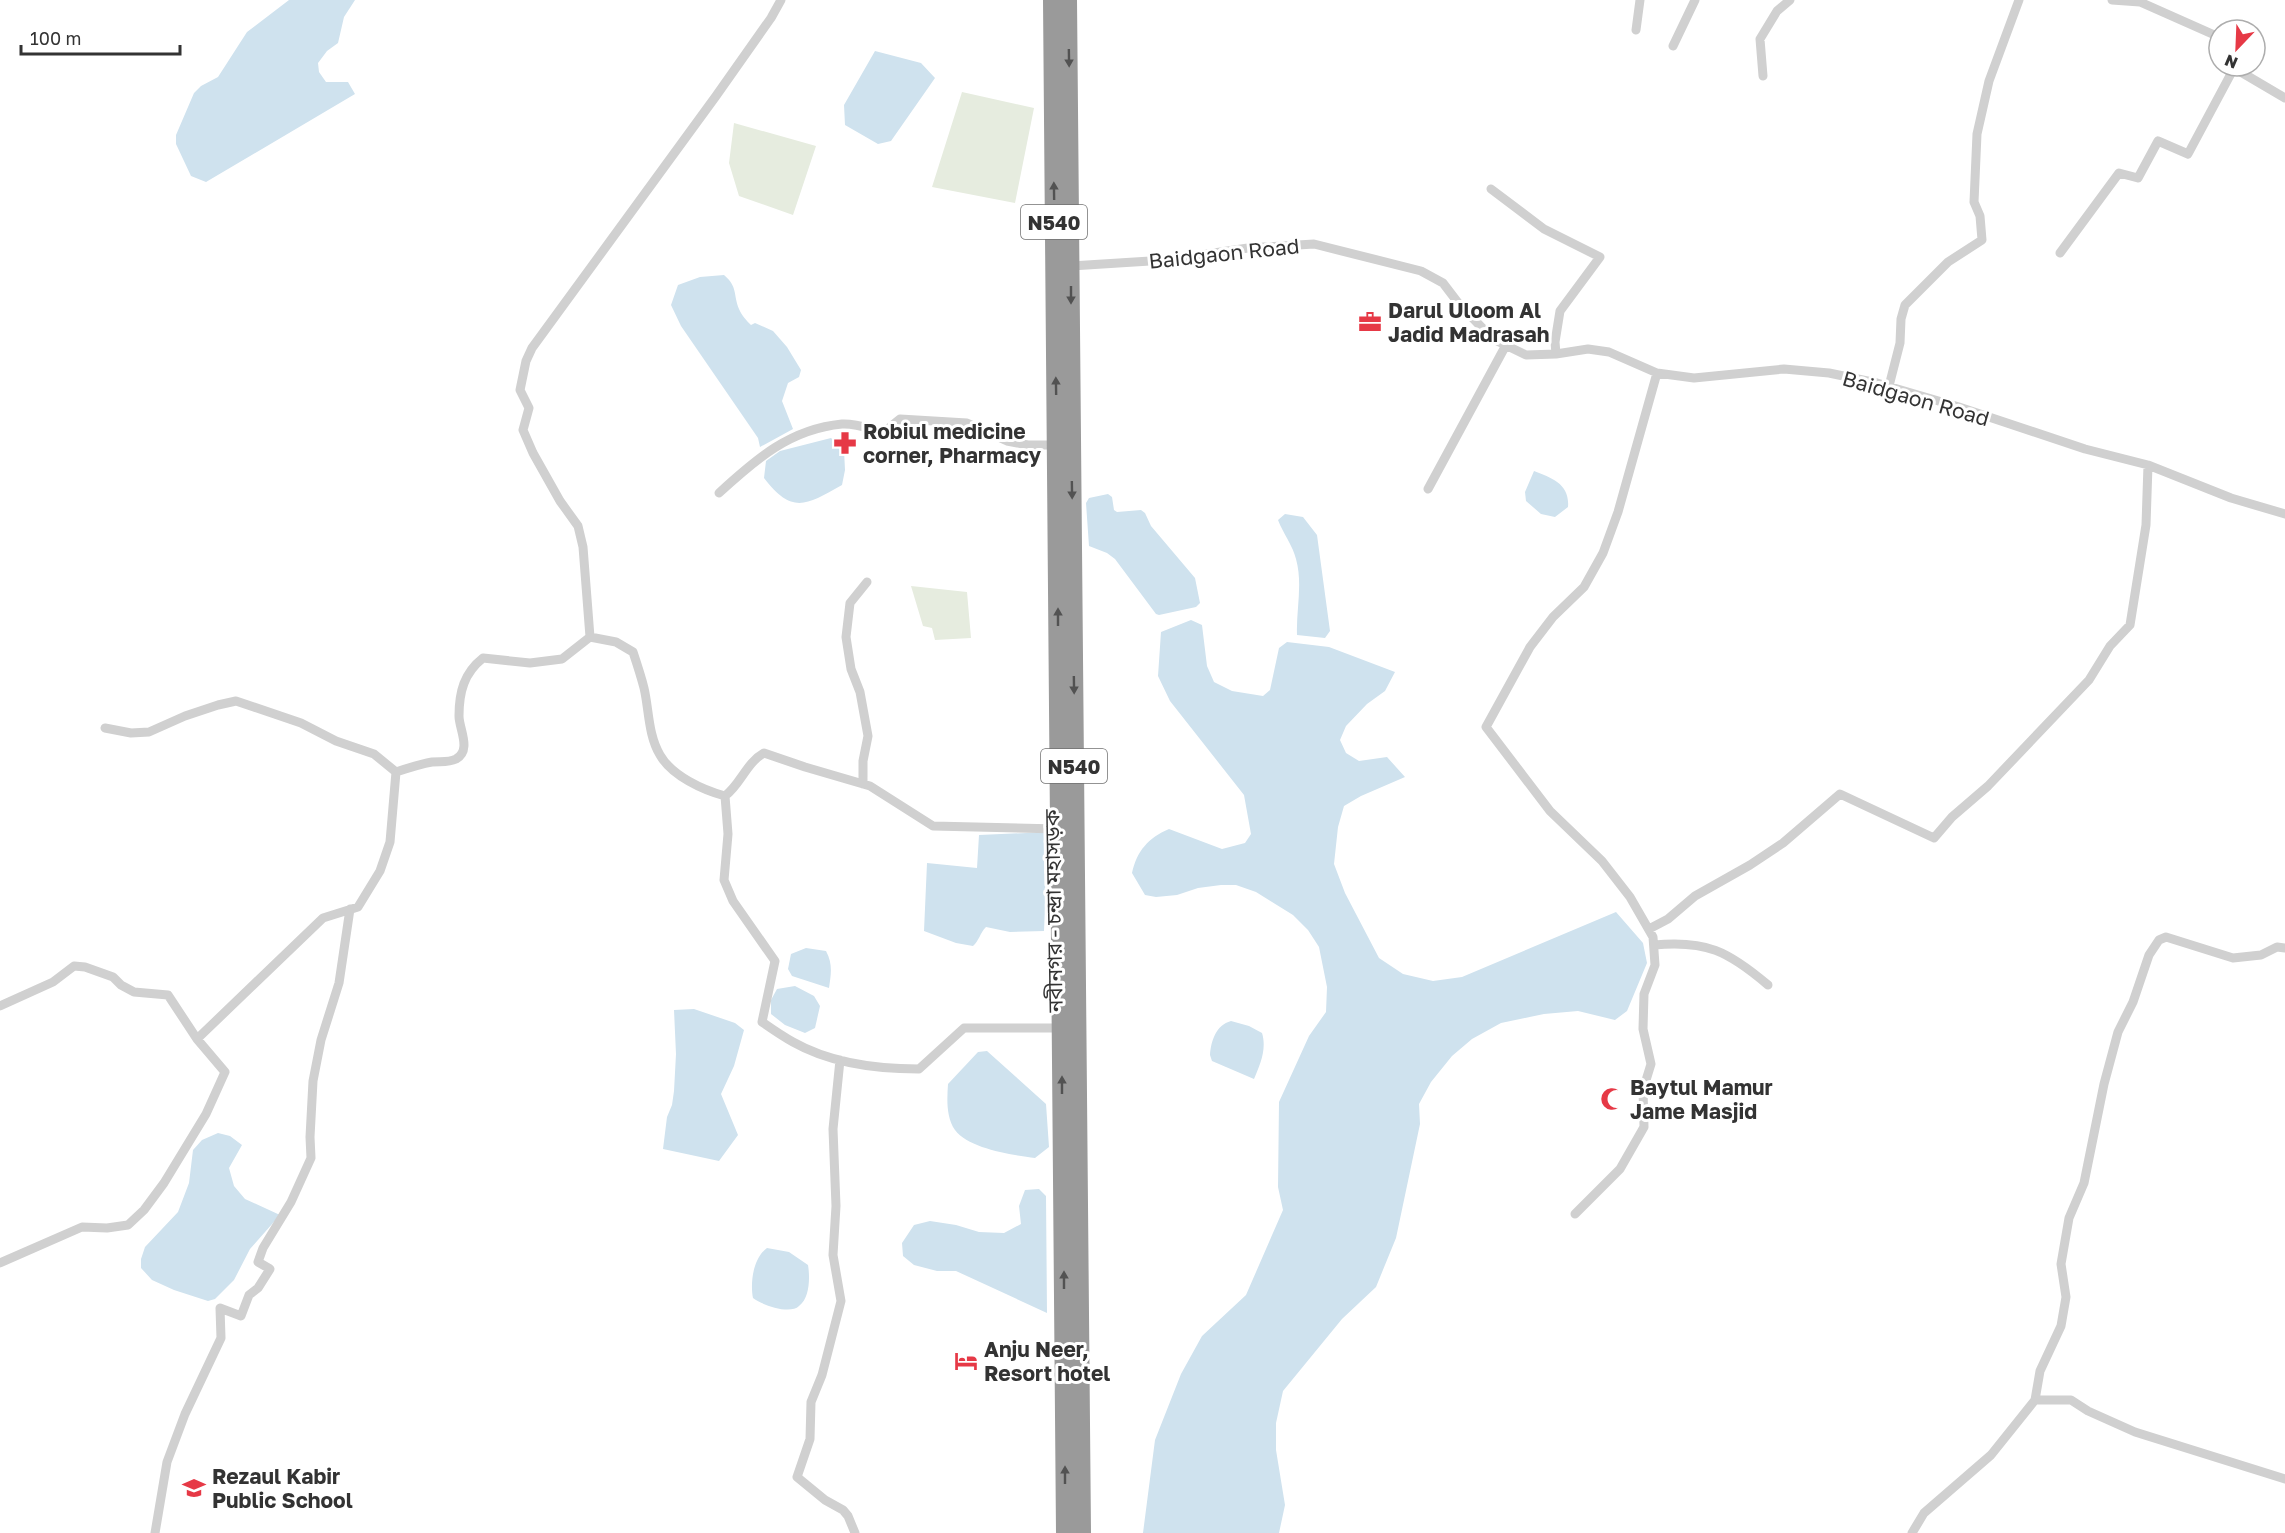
<svg xmlns="http://www.w3.org/2000/svg" width="2285" height="1533" viewBox="0 0 2285 1533" font-family="'Golos Text','Noto Sans Bengali',sans-serif">
  <style>
    .green { fill: #e6ecdf }
    .water { fill: #cfe2ee }
    .lines { fill: none; stroke-linecap: round; stroke-linejoin: round }
    .street { stroke: #d0d0d0; stroke-width: 9 }
    .highway { stroke: #9a9a9a; stroke-width: 18 }
    .oneway { fill: #525252 }
    .labels { text-anchor: middle; dominant-baseline: central; stroke-width: 6; stroke-linejoin: round; paint-order: stroke }
    .shield { fill: #fff; stroke: #707070; stroke-width: 1.5 }
    .shield-label { font-size: 20px; font-weight: bold; fill: #333 }
    .street-label { font-size: 21px; fill: #333; stroke: #fff }
    .poi-label { font-size: 21px; font-weight: bold; fill: #333; stroke: #fff; text-anchor: start }
  </style>
  <rect width="100%" height="100%" fill="#fff"/>
  <!-- green -->
  <path class="green" d="M962,92l72,16 -19,95 -83,-16z
    M734,123l82,23 -23,69 -54,-19 -10,-33z
    M911,586l56,6 4,46 -36,2 -3,-12 -9,-2z"/>
  <!-- water -->
  <path class="water" d="M289,0h66l-11,17 -6,26 -11,8 -9,12 1,9 7,10h22l7,12 -149,88 -15,-6 -15,-32v-9l18,-42 7,-7 17,-9 29,-45z
    M875,51l46,12 14,15 -44,63 -13,3 -33,-19 -1,-20z
    M724,275c14,12 9,19 15,34 3,7 7,11 12,16l4,-2 18,8 14,16 14,23 -2,7 -11,6 -6,18 11,28 -33,18 -2,-9 -77,-112 -10,-21 7,-20 22,-8z
    M831,438l13,12 1,20 -3,15c-37,21 -50,29 -78,-7l2,-17 14,-10z
    M1534,471c18,7 36,13 34,36l-13,10 -14,-3 -15,-13 -1,-9z
    M1108,494l4,3 2,13 3,2 24,-2 4,3 6,13 44,52 5,25 -4,4 -37,8 -3,-1 -41,-55 -8,-6 -18,-7 -3,-43 3,-5z
    M1285,514l18,3 14,18 13,96 -5,7 -28,-3c-1,-25 6,-51 -1,-76 -3,-13 -13,-26 -18,-39z
    M1191,620l11,5 5,41 7,16 18,9 31,5 7,-6 9,-42 8,-6 42,5 66,25 -10,19 -18,13 -21,22 -6,14 6,13 13,8 28,-4 18,20 -44,19 -17,10 -6,21 -4,37 11,29 34,65 24,16 30,7 29,-4 154,-65 27,31 4,20 -20,48 -12,9 -37,-9 -34,3 -43,9 -29,16 -20,17 -21,26 -12,22 1,20 -24,114 -20,49 -34,32 -59,72 -7,32v27l9,55 -6,28h-136l12,-93 26,-66 21,-38 44,-41 37,-85 -5,-23 1,-85 30,-66 17,-24 1,-25 -8,-40 -11,-17 -15,-15 -37,-23 -20,-7h-15l-23,3 -21,7 -21,2 -11,-2 -13,-22c5,-22 16,-35 37,-44l53,20 23,-6 6,-9 -7,-39 -74,-94 -12,-25 3,-44z
    M1048,832l-4,99 -34,1 -24,-5c-6,6 -7,14 -13,19l-17,-3 -32,-12 3,-68 50,5 2,-33z
    M806,948l20,3c7,13 5,23 3,37l-37,-12 -4,-7 3,-15z
    M795,986l19,10 6,10 -5,22 -10,5 -20,-8 -14,-11v-14l6,-11z
    M694,1009l41,14 9,7 -10,36 -13,28 17,41 -19,26 -56,-12 4,-32 5,-12 2,-14 2,-37 -2,-44z
    M1231,1021l18,5 13,7c5,16 -2,32 -8,46l-42,-18 -2,-6c1,-14 6,-30 21,-34z
    M987,1051l59,53 3,43 -14,11c-22,-3 -66,-9 -80,-28 -9,-13 -8,-31 -7,-46l30,-32z
    M218,1133l12,3 12,9 -13,23 5,18 11,13 35,16 -30,34 -16,31 -19,19 -7,2 -34,-11 -22,-10 -11,-12v-9l4,-12 33,-35 11,-29 4,-33 9,-10z
    M1039,1189l7,7 1,117 -91,-42h-19l-23,-6 -11,-9 -1,-13 12,-18 16,-4 26,4 23,7 25,1 17,-9 -2,-18 6,-16z
    M767,1248l22,4 19,13c2,12 2,33 -9,41 -9,9 -37,-1 -46,-8 -3,-15 0,-40 14,-50z"/>
  <g class="lines">
    <!-- street -->
    <path class="street" d="M2112,0l28,2 79,35
      M1636,30l4,-30
      M1673,46l22,-46
      M2235,66l-1,2 51,30
      M1763,76l-3,-37 17,-28 13,-11
      M1491,189l53,40 56,28 -40,54 -5,31 1,12
      M2060,253l59,-80 19,5 20,-37 30,13 46,-86
      M1071,266l95,-6 82,-12 66,-4 107,27 22,12 16,21 34,35 33,16 30,-1 32,-5 21,3 48,21 37,5 90,-9 45,4 48,10 82,24 126,42 63,16 83,33 54,16
      M1889,386l11,-43 1,-24 4,-14 43,-43 34,-22 -2,-24 -6,-14 3,-68 12,-53 30,-81
      M1428,489l78,-144
      M719,493c37,-34 71,-64 123,-69 13,-1 29,5 42,8l16,-13 67,4 40,18 21,4h28
      M590,637l-7,-90 -5,-21 -18,-25 -27,-48 -10,-23 6,-22 -9,-18 6,-29 6,-13 184,-252 55,-78 10,-18
      M105,728l26,5 18,-1 36,-16 33,-11 18,-4 65,22 35,18 38,13 22,18c12,-4 24,-8 36,-10 8,-1 16,1 24,-3 16,-9 3,-30 3,-43 0,-24 5,-43 24,-58l47,5 32,-4 28,-22 26,5 17,10c4,12 8,24 11,36 5,21 4,47 16,67 12,21 43,35 65,41 16,-12 21,-33 39,-43l41,14 65,19 63,40 126,3
      M863,784v-23l5,-25 -8,-44 -9,-23 -5,-32 4,-34 17,-21
      M725,796l3,38 -4,46 9,21 42,60 -13,61c10,7 20,14 31,20 37,21 83,27 126,27l45,-41h98
      M1649,929l19,-10 27,-23 55,-31 33,-22 57,-49 94,44 18,-21 36,-31 101,-106 21,-34 20,-21 16,-100 2,-60
      M1654,945c52,-5 74,6 114,40
      M0,1006l53,-24 21,-16 11,1 28,10 8,8 13,7 34,3 29,44 28,33 -19,42 -42,69 -20,27 -16,15 -21,3 -25,-1 -82,36
      M197,1039l126,-121 35,-11 22,-36 10,-29 6,-70
      M840,1060l-7,69 3,77 -3,49 8,46 -19,74 -11,27 -1,37 -13,38 28,23 18,10 5,6 7,17
      M1575,1214l45,-45 24,-42 -1,-37 8,-26 -8,-35 1,-35 11,-29 -2,-28 -23,-40 -28,-36 -52,-50 -64,-84 44,-80 23,-30 31,-30 19,-34 15,-41 39,-139
      M2035,1400h36l17,11 47,21 150,47
      M155,1533l12,-71 18,-48 36,-76 -1,-30 21,8 8,-21 9,-7 12,-19 -12,-7 5,-14 28,-46 20,-44 -1,-21 3,-56 8,-41 18,-57 11,-74
      M1912,1533l12,-20 67,-58 44,-55 5,-29 21,-45 5,-29 -5,-33 8,-46 15,-35 20,-99 14,-52 15,-30 16,-47 10,-15 7,-3 67,21 28,-3 16,-8 8,1"/>
    <!-- highway -->
    <path class="highway" d="M1052,0l13,1533
      M1068,0l14,1533"/>
  </g>
  <!-- one-way arrows -->
  <defs><path id="oneway-solid" d="M-6-.8H1V-3.2L6.5 0L1 3.2V.8H-6Z" transform="scale(1.5)"/></defs>
  <g class="oneway">
    <use href="#oneway-solid" transform="translate(1069 58) rotate(89)"/>
    <use href="#oneway-solid" transform="translate(1054 191) rotate(-91)"/>
    <use href="#oneway-solid" transform="translate(1071 295) rotate(90)"/>
    <use href="#oneway-solid" transform="translate(1056 386) rotate(-91)"/>
    <use href="#oneway-solid" transform="translate(1072 490) rotate(89)"/>
    <use href="#oneway-solid" transform="translate(1058 617) rotate(-90)"/>
    <use href="#oneway-solid" transform="translate(1074 685) rotate(89)"/>
    <use href="#oneway-solid" transform="translate(1062 1085) rotate(-90)"/>
    <use href="#oneway-solid" transform="translate(1064 1280) rotate(-90)"/>
    <use href="#oneway-solid" transform="translate(1065 1475) rotate(-90)"/>
  </g>
  <!-- icons -->
  <defs>
    <g id="office-bare" transform="scale(1.8)"><path d="M-6-3h4V-5.5h4V-3h4V5H-6ZM-1-4.5V-3h2v-1.5ZM-6 0V1H6V0Z" fill="#e63946" stroke="#fff" stroke-width="2.5" paint-order="stroke"/></g>
    <g id="pharmacy-bare" transform="scale(1.8)"><path d="M-2-6h4v4h4v4h-4v4h-4v-4h-4v-4h4Z" fill="#e63946" stroke="#fff" stroke-width="2.5" paint-order="stroke"/></g>
    <g id="mosque-bare" transform="scale(1.8)"><path d="M3.5-4.9A6 6 0 1 0 3.5 4.9A5 5 0 1 1 3.5-4.9Z" fill="#e63946" stroke="#fff" stroke-width="2.5" paint-order="stroke"/></g>
    <g id="hotel-bare" transform="scale(1.8)"><path d="M-6-4.5h1.5V1H6V5H4.5V3h-9V5H-6ZM-4 0a1.8 1.8 0 1 1 3.6 0ZM.5 0V-2.5h3Q6-2.5 6 0Z" fill="#e63946" stroke="#fff" stroke-width="2.5" paint-order="stroke"/></g>
    <g id="school-bare" transform="scale(1.8)"><path d="M0-5L7-2L0 1L-7-2ZM-4 1L0 2.5L4 1V4Q0 6-4 4Z" fill="#e63946" stroke="#fff" stroke-width="2.5" paint-order="stroke"/></g>
  </defs>
  <g fill-rule="evenodd">
    <use href="#office-bare" x="1370" y="322"/>
    <use href="#pharmacy-bare" x="845" y="443"/>
    <use href="#mosque-bare" x="1612" y="1099"/>
    <use href="#hotel-bare" x="966" y="1361"/>
    <use href="#school-bare" x="194" y="1488"/>
  </g>
  <g class="labels">
    <!-- shield labels -->
    <g class="shield">
      <rect x="1021" y="205" width="66" height="34" rx="4.5"/>
      <rect x="1041" y="749" width="66" height="34" rx="4.5"/>
    </g>
    <g class="shield-label">
      <text x="1054" y="222">N540</text>
      <text x="1074" y="766">N540</text>
    </g>
    <!-- street labels -->
    <g class="street-label">
      <text transform="translate(1224 253) rotate(-6)">Baidgaon Road</text>
      <text transform="translate(1916 398) rotate(16)">Baidgaon Road</text>
      <text transform="translate(1053 911) rotate(-91)">নবীনগর - চন্দ্রা মহাসড়ক</text>
    </g>
    <!-- poi labels -->
    <g class="poi-label">
      <text x="1388" y="310">Darul Uloom Al<tspan x="1388" dy="24">Jadid Madrasah</tspan></text>
      <text x="863" y="431">Robiul medicine<tspan x="863" dy="24">corner, Pharmacy</tspan></text>
      <text x="1630" y="1087">Baytul Mamur<tspan x="1630" dy="24">Jame Masjid</tspan></text>
      <text x="984" y="1349">Anju Neer,<tspan x="984" dy="24">Resort hotel</tspan></text>
      <text x="212" y="1476">Rezaul Kabir<tspan x="212" dy="24">Public School</tspan></text>
    </g>
  </g>
  <!-- north arrow -->
  <g transform="translate(2237 48) rotate(203)"><circle r="28" fill="#ffffff" stroke="#adadad" stroke-width="1.5"/>
  <path d="M0-4.5L10 22L0 15L-10 22Z" fill="#e63946"/>
  <text y="-9" font-size="16" font-weight="bold" text-anchor="middle" fill="#333333">N</text>
  </g>
  <!-- scale -->
  <path d="M21 45v9h159v-9" fill="none" stroke="#333333" stroke-width="3"/>
  <text x="30" y="45" font-size="18" fill="#333333" stroke="#ffffff" stroke-width="4.5" paint-order="stroke">100 m</text>
</svg>
